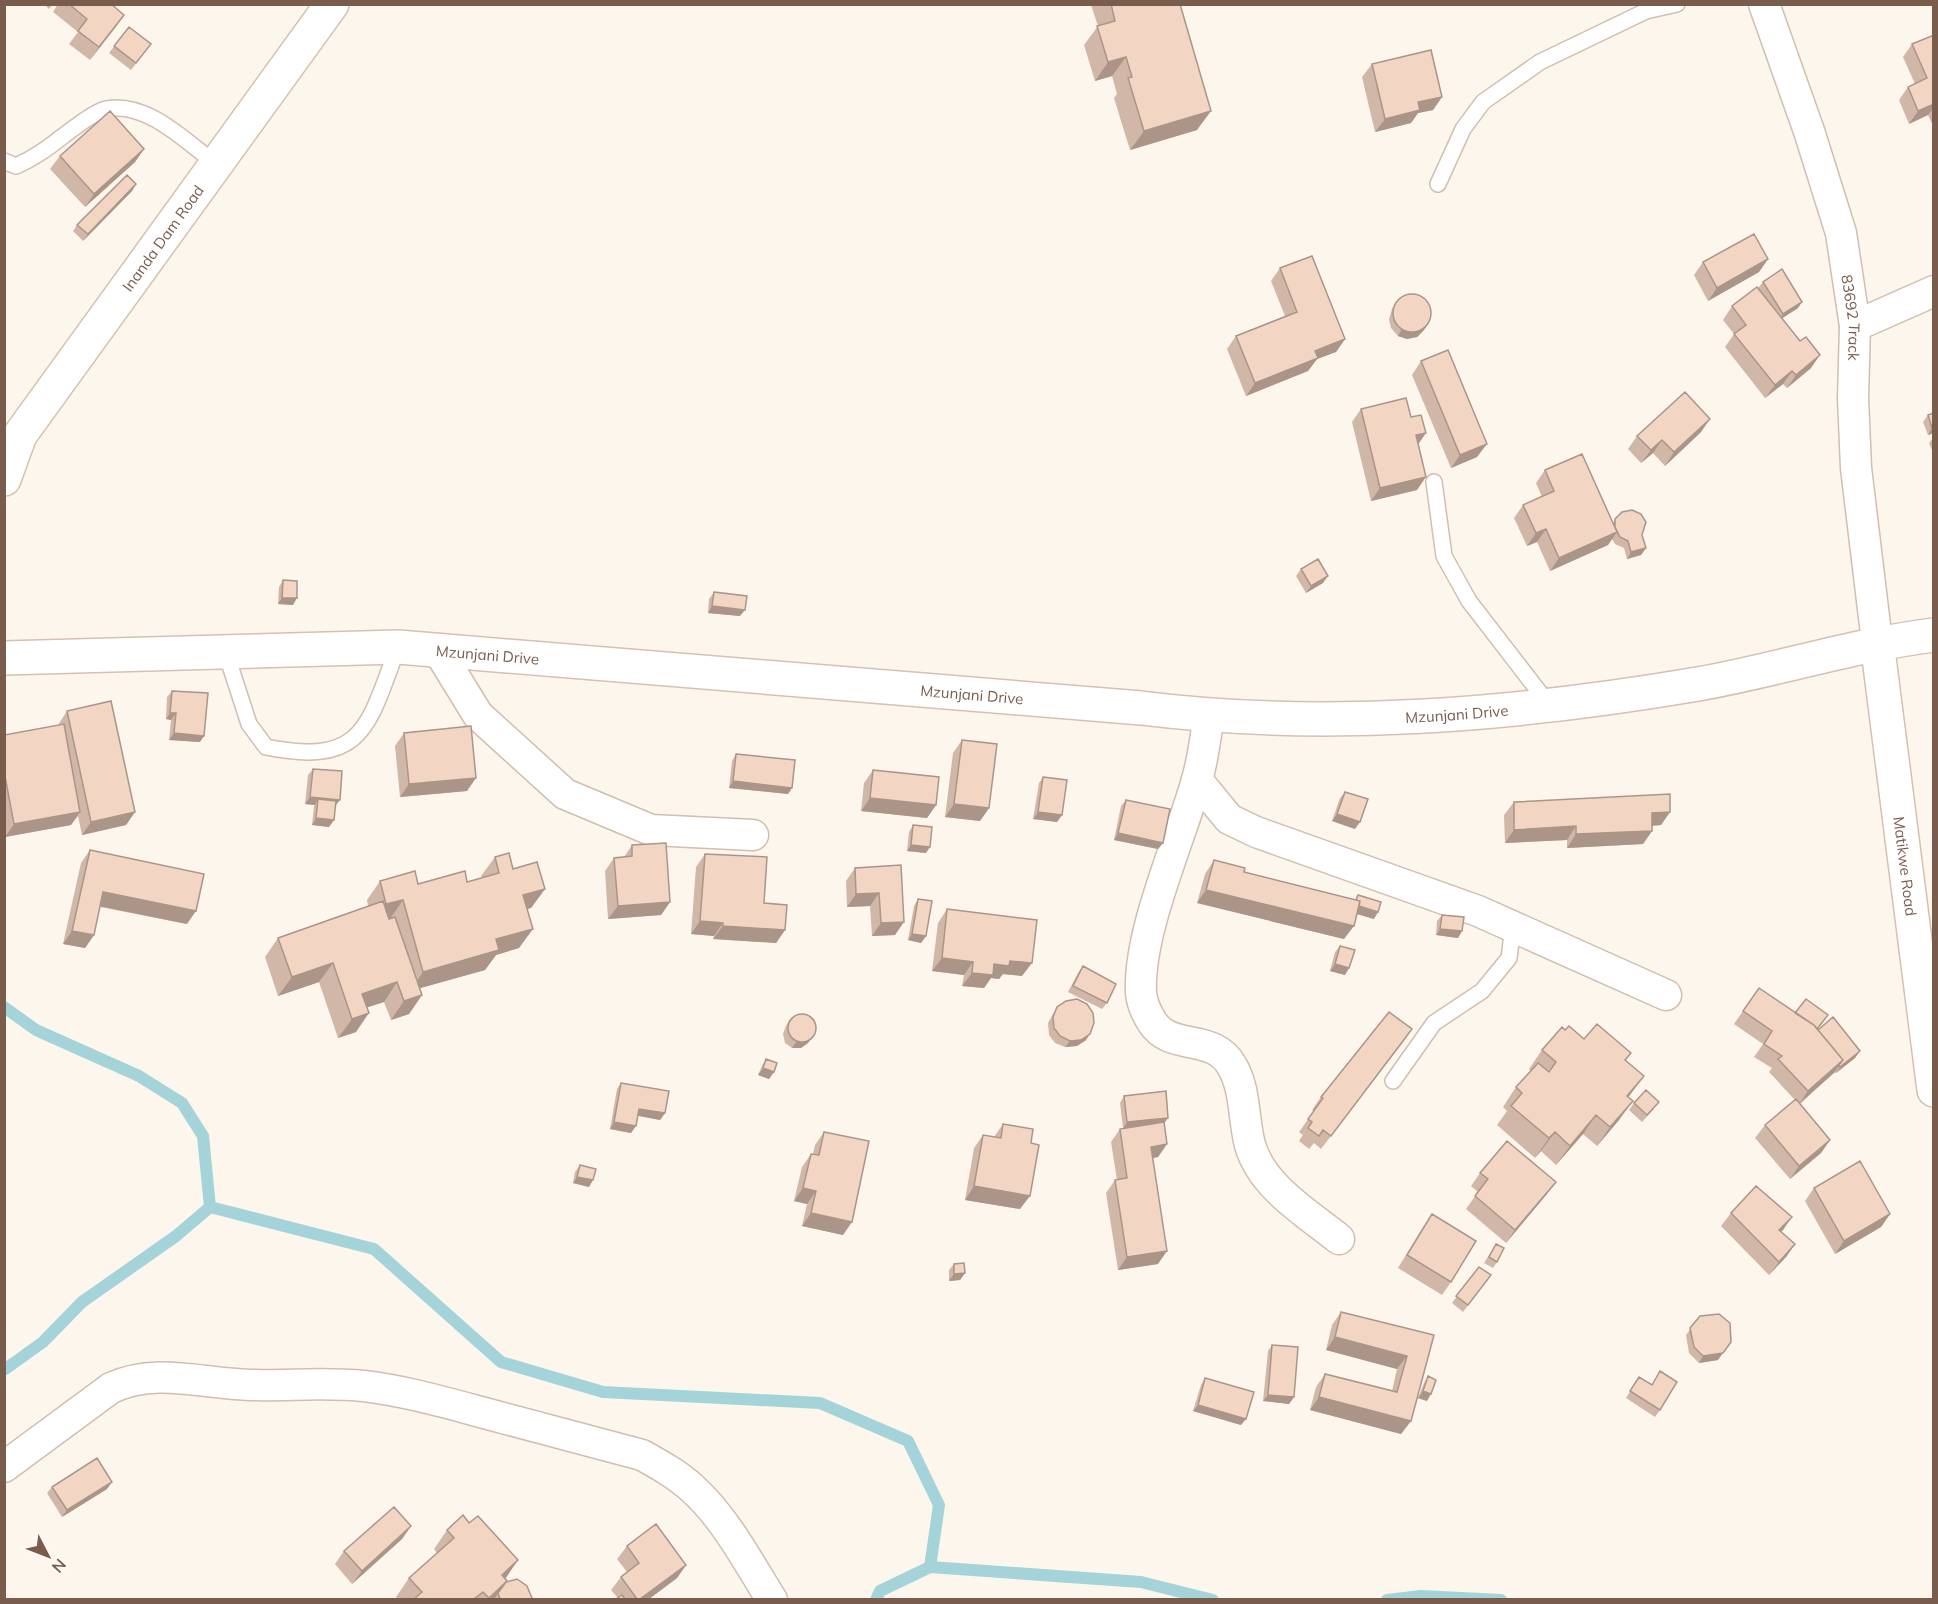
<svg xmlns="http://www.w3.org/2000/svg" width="1938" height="1604" viewBox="0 0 1938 1604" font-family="Mulish,sans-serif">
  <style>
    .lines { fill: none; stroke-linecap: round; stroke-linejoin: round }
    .stream { stroke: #a5d3da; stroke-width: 12 }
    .lane-casing { stroke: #d1beb0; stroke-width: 18 }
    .street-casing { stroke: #d1beb0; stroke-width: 33 }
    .secondary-casing { stroke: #d6c0b0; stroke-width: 36 }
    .lane { stroke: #fff; stroke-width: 15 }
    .street { stroke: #fff; stroke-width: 30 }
    .secondary { stroke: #fff; stroke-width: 33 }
    .wall { fill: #d1b7a8 }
    .shaded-wall { fill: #aa9588 }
    .building { fill: #f3d5c3; stroke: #aa9588; stroke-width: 1.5 }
    .labels { text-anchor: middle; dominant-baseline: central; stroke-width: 6; stroke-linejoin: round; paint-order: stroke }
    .street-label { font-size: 15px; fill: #7a5c4d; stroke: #fffaf3 }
  </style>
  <rect width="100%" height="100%" fill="#fdf6ec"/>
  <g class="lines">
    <!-- stream -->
    <path class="stream" d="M4,1007l32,23 103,46 43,27 21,33 7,71 164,42 127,113 102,30 217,11 88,38 31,64 -9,62
      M4,1370l39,-28 39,-40 94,-66 34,-29
      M876,1600l4,-9 50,-24 211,15 72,18
      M1387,1600l34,-4 80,4"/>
    <!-- lane casing -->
    <g class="lane-casing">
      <path id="lane" d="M4,161l12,5c24,-10 41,-26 62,-41 7,-5 19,-14 28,-16 41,-8 79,32 109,54
        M1438,184l25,-55 20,-27 57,-40 106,-51 31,-7
        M1434,482l10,74 25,45 81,105
        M225,650l24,74 17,23c99,20 102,-22 132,-100
        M1393,1081l41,-58 48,-32 27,-33 4,-31"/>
    </g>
    <!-- street casing -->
    <g class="street-casing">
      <g id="street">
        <path id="s1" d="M1764,4l45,127 32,102 14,93 -2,72 3,70 21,174"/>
        <path d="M1855,326l79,-35"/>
        <path d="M438,650l40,65 87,79 86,36 102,5"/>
        <path d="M1209,716c-4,22 -6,46 -13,67 -17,60 -58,149 -55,210 1,10 6,21 11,29 19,30 61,10 80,44 14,24 11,53 18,79 12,42 57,68 89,94"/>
        <path d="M1197,780l32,39 27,13 222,79 188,84"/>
        <path d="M4,1467l107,-79c46,-21 91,-4 139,-3 38,1 75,-3 114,1 42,5 83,17 124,28 51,14 103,27 154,41 18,10 36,20 51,34 33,30 55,73 79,111"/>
      </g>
    </g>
    <!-- secondary casing -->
    <g class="secondary-casing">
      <g id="secondary">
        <path id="s2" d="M4,479l16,-44 312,-431"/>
        <path id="s3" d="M1877,642l57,448"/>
        <path id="s4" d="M4,658l394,-11 743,61c185,23 374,7 557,-24 79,-14 155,-39 236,-49"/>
      </g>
    </g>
    <!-- lane -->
    <use href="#lane" class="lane"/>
    <!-- street -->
    <use href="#street" class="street"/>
    <!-- secondary -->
    <use href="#secondary" class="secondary"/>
  </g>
  <!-- wall -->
  <path class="wall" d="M44,4h9l-4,5z
    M58,4h53l13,11 -34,45 -21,-16 9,-12 -25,-20z
    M1180,4l17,126 -67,20 -16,-52 3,-4 -5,-18 -17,5 -11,-36 14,-19 -7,-21z
    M129,27l22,17 -20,26 -22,-17z
    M1934,35v93l-6,-13 -19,9 -10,-24 9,-13 7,-3 -12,-27 9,-13z
    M1372,64l70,33 -9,13 -15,3 -7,10 -36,9 -13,-55z
    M144,149l-9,13 -50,45 -35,-38 10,-13z
    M136,184l-4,7 -49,50 -10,-10 4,-6z
    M1768,259l-9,13 -51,29 -14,-26 9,-13z
    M1280,268l65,71 -9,13 -19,7 -9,12 -62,25 -19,-47 9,-13 49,-20 -14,-35z
    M1763,282l35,26 -16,10 29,50 -24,20 -4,-4 -18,14 -40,-51 9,-13 -11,-14 9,-14 26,-18z
    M1396,302l28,28 -7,7 -10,2 -9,-3 -7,-8 -2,-9 3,-10z
    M1421,361l56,96 -26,11 -39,-93z
    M1361,409l57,35 -1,46 -46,11 -19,-79z
    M1934,413v20l-6,2 -5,-13 5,-7z
    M1701,432l-36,34 -12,-13 -12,10 -13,-14 9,-13z
    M1934,437v18l-5,-12z
    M1545,470l68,53 2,-4 27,16 4,13 -5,7 -14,4 -3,-11 -9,-4 -3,-5 -4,6 -58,26 -13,-29 -10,4 -13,-28 9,-13 19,-8 -6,-14z
    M1301,569l22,14 -17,10 -10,-17z
    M283,580l10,25 -15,-1 1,-17z
    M714,592l26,24 -32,-3 1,-14z
    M172,691l28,51 -31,-2 2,-20 -5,-1 1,-22z
    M67,711l68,101 -9,13 -44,10 -4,-19 -7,9 -66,12 -1,-102 54,-10z
    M404,733l63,58 -67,6 -5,-51z
    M962,740l27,68 -9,13 -35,-4 8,-64z
    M736,754l56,34 -4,6 -59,-6 3,-27z
    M313,769l22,37 -1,14 -5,7 -17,-2 2,-19 1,-1 -10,-1 3,-29z
    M873,770l63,35 -9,13 -66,-7 3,-28z
    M1043,777l19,38 -5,7 -24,-3 6,-36z
    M1345,792l10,37 -23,-8 8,-23z
    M1126,800l37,43 -5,6 -44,-9 7,-34z
    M1514,802l156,10 -9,13 -9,1v5l-9,13 -76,4v-8l-62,3 -1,-28z
    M913,825l13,28 -19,-2 2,-19z
    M632,845l38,57 -9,13 -53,4 -3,-48 9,-13 10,-1z
    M90,850l97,74 -87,-17 -6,28 -9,13 -22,-4 18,-81z
    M705,854l59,49 21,27 -9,13 -63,-4 1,-3 -23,-2 5,-67z
    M495,857l50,32 -14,19 -4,1 -8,39 -23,7 -11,15 -65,18 2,7 -13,19 -18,6 -7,-18 -17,5 -11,25 -18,6 -19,-56 -41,14 -13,-39 13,-19 90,-32 -1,-6 13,-19 38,3 49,-2 15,-4 -1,-2z
    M1214,860l30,12 111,28 3,-5 16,24 -17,-5 -13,25 -147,-36 8,-29z
    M901,865l-6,70 -23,1 -2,-30 -23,1 -1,-26 9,-13z
    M918,899l8,37 -5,7 -13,-3 6,-34z
    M947,909l75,67 -19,-2 -4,5 -8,-1 -7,10 -22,-2 2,-11 -32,-4 6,-48z
    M1442,915l20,16 -4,7 -22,-3 1,-14z
    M1340,946l9,22 -4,7 -15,-4 5,-19z
    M1083,966l24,37 -5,6 -34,-17 10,-19z
    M1759,988l59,41 42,22 -5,7 -19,15 -2,-1 -34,32 30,36 -9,13 -31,26 -35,-41 10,-13 30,-25 -26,-28 3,-4 -18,-11 9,-13 -29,-20z
    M1057,1007l29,33 -9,6 -12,1 -10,-4 -6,-8 -1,-12 5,-9z
    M790,1019l23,17 -5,7 -7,5h-9l-7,-5 -2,-9 3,-8z
    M1565,1030l61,31 2,36 -9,23 -22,26 -14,-12 -27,31 -15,-14 -6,7 -38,-33 10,-14 -4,-4 13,-20 15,-16 -2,-2 13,-19z
    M1403,1042l-82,107 -7,-6 -5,6 -10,-8 4,-6 -4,-3 15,-21 -2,-1 9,-13z
    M766,1059l8,13 -5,7 -11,-4 4,-9z
    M621,1083l44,30 -5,7 -22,-4 -7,17 -21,-4 7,-40z
    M1124,1096l40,28 3,20 -9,13 -5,1 5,106 -40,6 -12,-77 9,-13h2l-6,-38 9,-13 3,-1 -3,-25z
    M1634,1103l20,6 -12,13 -13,-12z
    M1003,1124l28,19 -11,66 -55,-9 9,-52 9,-13 11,2z
    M824,1132l19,103 -41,-9 5,-22 -13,-3 8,-34 9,-13h2l2,-9z
    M580,1165l9,22 -16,-4 2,-11z
    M1480,1173l76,9 -10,13 -40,48 -40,-34 12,-17 -7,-6z
    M1814,1188l76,26 -9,13 -46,27 -30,-53z
    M1731,1213l50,19 14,12 -9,13 -17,18 -48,-49z
    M1432,1214l19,68 -9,13 -44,-27 25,-41z
    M1496,1244l1,18 -4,6 -9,-5z
    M954,1264l11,9 -5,7 -11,1v-11z
    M1479,1267l12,8 -28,37 -11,-9z
    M1341,1312l93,23 -23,86 -10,13 -91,-24 6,-23 9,-13 67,17 5,-22 -71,-19 6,-25z
    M1700,1316l18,44 -19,3 -10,-10 -3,-18z
    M1272,1345l22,52 -5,7 -26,-3 5,-50z
    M1428,1376l-1,25 -9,-3 6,-15z
    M1639,1377l12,8 9,25 -5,7 -29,-19z
    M1205,1378l36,47 -48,-14 8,-26z
    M52,1487l55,2 -45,28 -15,-24z
    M469,1523l49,37 -13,19 26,20h-133l-2,-2 13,-19 28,-25 -3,-4 13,-19z
    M411,1526l-9,13 -50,45 -17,-20 9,-13z
    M627,1546l59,19 -9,13 -28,21h-33l2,-1 -7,-8 10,-13 6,-5 -10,-13z"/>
  <!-- shaded-wall -->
  <path class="shaded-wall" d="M124,15l-9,13 -25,32 9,-13z
    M1126,57l-14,19 -17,5 13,-19z
    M1442,97l-9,13 -15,3 -7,10 -36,9 10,-13 33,-17z
    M1934,104v3l-6,8 -19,9 9,-13z
    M1211,111l-14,19 -67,20 14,-19z
    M144,149l-9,13 -50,45 9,-13z
    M136,184l-4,7 -49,50 5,-7z
    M1768,259l-9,13 -51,29 9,-13z
    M1802,302l-4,6 -20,13 5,-7z
    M1429,323l-5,7 -7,7 -10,2 -9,-3 4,-7z
    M1345,339l-9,13 -19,7 -9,12 -62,25 9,-13 60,-32z
    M1820,355l-9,13 -24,20 9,-13z
    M1792,371l-9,13 -18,14 10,-13z
    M1710,419l-9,13 -36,34 9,-14z
    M1932,428h2v5l-6,2z
    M1426,433l-9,13 -1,-11z
    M1662,440l-9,13 -12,10 10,-13z
    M1487,444l-10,13 -26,11 9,-13z
    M1426,477l-9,13 -46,11 9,-13z
    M1546,529l-9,13 -10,4 9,-13z
    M1617,532l-9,13 -58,26 9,-13z
    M1646,548l-5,7 -14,4 4,-7z
    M1328,576l-5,7 -17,10 5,-7z
    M282,598h15l-4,7 -15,-1z
    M712,606l33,4 -5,6 -32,-3z
    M170,713h6l-5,7 -5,-1z
    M174,733l30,3 -4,6 -31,-2z
    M476,778l-9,13 -67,6 9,-13z
    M733,781l59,7 -4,6 -59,-6z
    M310,797l30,3 -5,6 -17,-7 -3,6 -10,-1z
    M870,798l66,7 -9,13 -66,-7z
    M954,804l35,4 -9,13 -35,-4z
    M80,812l-9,13 -66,12 9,-13z
    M135,812l-9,13 -44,10 9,-13z
    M1038,812l24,3 -5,7 -24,-3z
    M1670,812l-9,13 -19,1 10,-13z
    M1337,814l23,8 -5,7 -23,-8z
    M316,818l18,2 -5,7 -17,-2z
    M1576,826l-9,14 -62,3 9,-13z
    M1652,831l-9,13 -76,4 9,-14z
    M1118,833l45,10 -5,6 -44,-9z
    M911,845l19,2 -4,6 -19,-2z
    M545,889l-14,19 -21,6 13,-19z
    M1206,890l148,36 -10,13 -147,-36z
    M103,892l93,19 -9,13 -93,-19z
    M879,893l-9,13 -23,1 9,-13z
    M403,900l-13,19 -17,4 13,-19z
    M670,902l-9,13 -53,4 10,-13z
    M1355,905l23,7 -4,7 -24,-7z
    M700,921l23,2 -9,13 -23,-2z
    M904,922l-9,13 -23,1 9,-13z
    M723,926l62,4 -9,13 -63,-4z
    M533,929l-14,19 -23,7 -11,15 -75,21 13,-19 73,-33z
    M1440,929l22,2 -4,7 -22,-3z
    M72,931l22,4 -9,13 -22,-4z
    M912,934l14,2 -5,7 -13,-3z
    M942,958l31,4 -9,13 -32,-4z
    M1010,961l22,2 -10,13 -19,-2 -4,5 -8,-1 -7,10 -22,-2 10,-13 22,-9z
    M333,963l-14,19 -41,14 14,-19z
    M1335,964l14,4 -4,7 -15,-4z
    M397,982l-13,20 -34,11 12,-19z
    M422,995l-13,19 -18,6 13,-19z
    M369,1013l-13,19 -18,6 14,-19z
    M1412,1029l-9,13 -82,107 10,-13z
    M1090,1034l-4,6 -9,6 -12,1 5,-6z
    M813,1036l-5,7 -7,5h-9l5,-7z
    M1860,1051l-5,7 -19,15 4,-6z
    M1843,1060l-9,13 -35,31 9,-13z
    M763,1068l11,4 -5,7 -11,-4z
    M1644,1076l-14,19 -17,20 14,-19z
    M1633,1101l-14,19 -22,26 13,-19z
    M639,1109l26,4 -5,7 -25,-5z
    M1596,1115l-13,19 -27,31 14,-19z
    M1168,1118l-5,7 -40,4 4,-7z
    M614,1122l22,4 -5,7 -21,-4z
    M1555,1132l-14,19 -6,7 14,-20z
    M1830,1140l-9,13 -31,26 9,-13z
    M1167,1144l-9,13 -16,3 9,-13z
    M577,1177l16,3 -4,7 -16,-4z
    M1556,1182l-10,13 -40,48 9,-13z
    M974,1186l56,10 -10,13 -55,-9z
    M803,1188l13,3 -9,13 -13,-3z
    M811,1213l41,9 -9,13 -41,-9z
    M1890,1214l-9,13 -46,27 9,-13z
    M1792,1217l-9,13 -13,13 9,-13z
    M1795,1244l-9,13 -17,18 10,-13z
    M1167,1251l-9,13 -40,6 9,-13z
    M965,1273l-5,7 -11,1 5,-7z
    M1335,1337l72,19 -10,13 -71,-19z
    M1723,1353l-5,7 -19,3 4,-7z
    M1423,1391l8,3 -4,7 -9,-3z
    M1268,1395l26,2 -5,7 -26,-3z
    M1319,1397l92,24 -10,13 -91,-24z
    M1198,1405l48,14 -5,6 -48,-14z
    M112,1482l-5,7 -45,28 5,-7z
    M411,1526l-9,13 -50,45 10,-13z
    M518,1560l-13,19 -3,-4z
    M686,1565l-9,13 -28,21h-9z
    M507,1581l-13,18h-7l2,-1z"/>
  <!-- building -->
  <path class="building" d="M69,4h42l13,11 -25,32 -21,-16 9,-12z
    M1111,4h69l31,107 -67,20 -16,-53 4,-1 -6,-20 -18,5 -11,-36 18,-5z
    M129,27l22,17 -15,19 -22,-17z
    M1934,35v69l-16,7 -10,-24 19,-9 -15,-34z
    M1431,50l11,47 -24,5 2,8 -35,9 -13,-55z
    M110,111l34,38 -50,45 -34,-38z
    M127,175l9,9 -48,50 -11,-9z
    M1754,234l14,25 -51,29 -14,-26z
    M1312,256l33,83 -30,12 3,7 -63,25 -19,-47 61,-24 -17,-44z
    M1782,269l20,33 -19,12 -20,-32z
    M1757,287l43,54 6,-4 14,18 -24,20 -4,-4 -17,14 -41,-51 12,-9 -14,-19z
    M1393 313a19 19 0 1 1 38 0a19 19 0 1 1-38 0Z
    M1448,350l39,94 -27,11 -39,-94z
    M1685,392l25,27 -36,33 -12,-12 -11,10 -14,-14z
    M1406,398l5,19 10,-2 5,18 -10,2 10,42 -46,11 -19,-79z
    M1934,413v15h-2l-4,-13z
    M1582,454l35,78 -58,26 -13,-29 -10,4 -13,-28 31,-14 -9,-21z
    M1632,510l9,4 5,8 -4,13 4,13 -15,4 -3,-11 -8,-4 -5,-10v-8l7,-7z
    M1318,559l10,17 -17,10 -10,-17z
    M283,580l14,1v17h-15z
    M714,592l33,4 -2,14 -33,-4z
    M172,691l36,2 -4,43 -30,-3 2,-20h-6z
    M111,701l24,111 -44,10 -24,-111z
    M64,724l16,88 -66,12 -10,-53v-36z
    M471,726l5,52 -67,6 -5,-51z
    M962,740l35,4 -8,64 -35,-4z
    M736,754l59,6 -3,28 -59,-7z
    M313,769l29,2 -2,29 -30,-3z
    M873,770l66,7 -3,28 -66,-7z
    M1043,777l24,3 -5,35 -24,-3z
    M1345,792l23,7 -8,23 -23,-8z
    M1670,794v18l-18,1v18l-76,3v-8l-62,4v-28z
    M318,799l18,2 -2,19 -18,-2z
    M1126,800l44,9 -7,34 -45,-10z
    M913,825l19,2 -2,20 -19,-2z
    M666,843l4,59 -52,4 -4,-48 18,-2v-11z
    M90,850l114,24 -8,37 -93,-19 -9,43 -22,-4z
    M509,853l4,16 24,-7 8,27 -22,6 10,34 -37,10 3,11 -76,22 -20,-72 -17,4 -6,-23 35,-10 3,13 47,-13 2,11 32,-9 -4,-16z
    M705,854l62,3 -3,46 23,2 -2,25 -62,-4v-3l-23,-2z
    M1214,860l31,8 -1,4 116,29 -6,25 -148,-36z
    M901,865l3,57 -23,1 -2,-30 -23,1 -1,-26z
    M1358,895l23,7 -3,10 -19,-6 1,-5 -4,-1z
    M918,899l14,2 -6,35 -14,-2z
    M383,901l6,18 6,-2 27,78 -18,6 -7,-19 -35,12 7,19 -17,6 -19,-56 -41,14 -14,-39z
    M947,909l90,11 -5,43 -22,-2 -1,5 -15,-2 -1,11 -21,-2 1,-11 -31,-4z
    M1442,915l22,2 -2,14 -22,-2z
    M1340,946l15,4 -6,18 -14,-4z
    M1083,966l33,18 -9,19 -34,-17z
    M1759,988l55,37 29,35 -35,31 -30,-32 4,-3 -18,-12 8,-13 -29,-20z
    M1077,999l10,5 6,9 1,10 -4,11 -9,6 -11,1 -10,-5 -6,-8 -1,-11 4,-10 9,-6z
    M1806,999l22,16 -11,14 -3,-4 -19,-12z
    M1389,1012l23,17 -81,107 -8,-6 -4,6 -11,-8 4,-6 -4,-3 15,-21 -2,-1z
    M788 1028a14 14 0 1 1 28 0a14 14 0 1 1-28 0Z
    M1833,1017l27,34 -20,16 -1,-2 4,-5 -25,-30z
    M1597,1024l34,29 -6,7 19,16 -17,20 6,5 -23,26 -14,-12 -26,31 -15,-14 -6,6 -38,-32 11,-13 -6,-6 22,-24 11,9 7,-10 -14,-12 20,-23 3,3 4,-4 15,13z
    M766,1059l11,4 -3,9 -11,-4z
    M621,1083l48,8 -4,22 -26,-4 -3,17 -22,-4z
    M1646,1090l13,12 -12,13 -13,-12z
    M1166,1091l2,27 -41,4 -3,-26z
    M1796,1099l34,41 -31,26 -34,-41z
    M1164,1122l3,22 -16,3 16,104 -40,6 -12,-77 12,-2 -7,-49z
    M1003,1124l30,5 -2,14 8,2 -9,51 -56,-10 9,-51 18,3z
    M824,1132l45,9 -17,81 -41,-9 5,-22 -13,-3 8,-34 8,1z
    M1507,1141l49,41 -41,48 -40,-34 13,-17 -8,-6z
    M1860,1161l30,53 -46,27 -30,-53z
    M580,1165l16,4 -3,11 -16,-3z
    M1756,1186l36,31 -13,13 16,14 -16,18 -48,-49z
    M1432,1214l44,27 -25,41 -44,-27z
    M1496,1244l8,4 -7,14 -8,-5z
    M964,1263l1,10 -11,1v-10z
    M1479,1267l12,8 -23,30 -12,-9z
    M1341,1312l93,23 -23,86 -92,-24 6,-23 72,18 10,-36 -72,-19z
    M1719,1314l11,9 1,19 -8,11 -20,3 -9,-9 -4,-19 10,-12z
    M1272,1345l26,2 -4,50 -26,-2z
    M1660,1371l17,11 -17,28 -30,-19 9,-14 13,8z
    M1428,1376l8,4 -5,14 -8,-3z
    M1205,1378l49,14 -8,27 -48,-14z
    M97,1458l15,24 -45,28 -15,-23z
    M394,1507l17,19 -49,45 -18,-20z
    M463,1515l6,8 9,-7 40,44 -16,15 5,6 -18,17 -6,-6 -9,7h-60l8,-7 -13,-14 45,-40 -7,-8z
    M656,1524l30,41 -46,34h-3l-16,-22 18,-14 -12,-17z
    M517,1579l10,7 5,12 -1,1h-31l-2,-6 8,-11z
    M622,1595l3,4h-9z"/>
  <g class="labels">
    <!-- street labels -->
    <g class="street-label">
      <text stroke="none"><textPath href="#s2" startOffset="290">Inanda Dam Road</textPath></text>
      <text stroke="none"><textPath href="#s1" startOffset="327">83692 Track</textPath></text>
      <text stroke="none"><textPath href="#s4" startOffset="484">Mzunjani Drive</textPath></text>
      <text stroke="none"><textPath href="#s4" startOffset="970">Mzunjani Drive</textPath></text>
      <text stroke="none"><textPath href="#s4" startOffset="1456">Mzunjani Drive</textPath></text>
      <text stroke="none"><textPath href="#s3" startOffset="226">Matikwe Road</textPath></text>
    </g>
  </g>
  <!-- border -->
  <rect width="1938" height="1604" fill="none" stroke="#7a5c4d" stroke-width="12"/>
  <!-- north arrow -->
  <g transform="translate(48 1556) rotate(132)" stroke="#fffaf3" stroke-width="4.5" paint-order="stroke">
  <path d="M0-4.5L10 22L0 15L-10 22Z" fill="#7a5c4d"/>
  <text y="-9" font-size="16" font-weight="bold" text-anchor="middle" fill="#7a5c4d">N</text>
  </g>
</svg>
